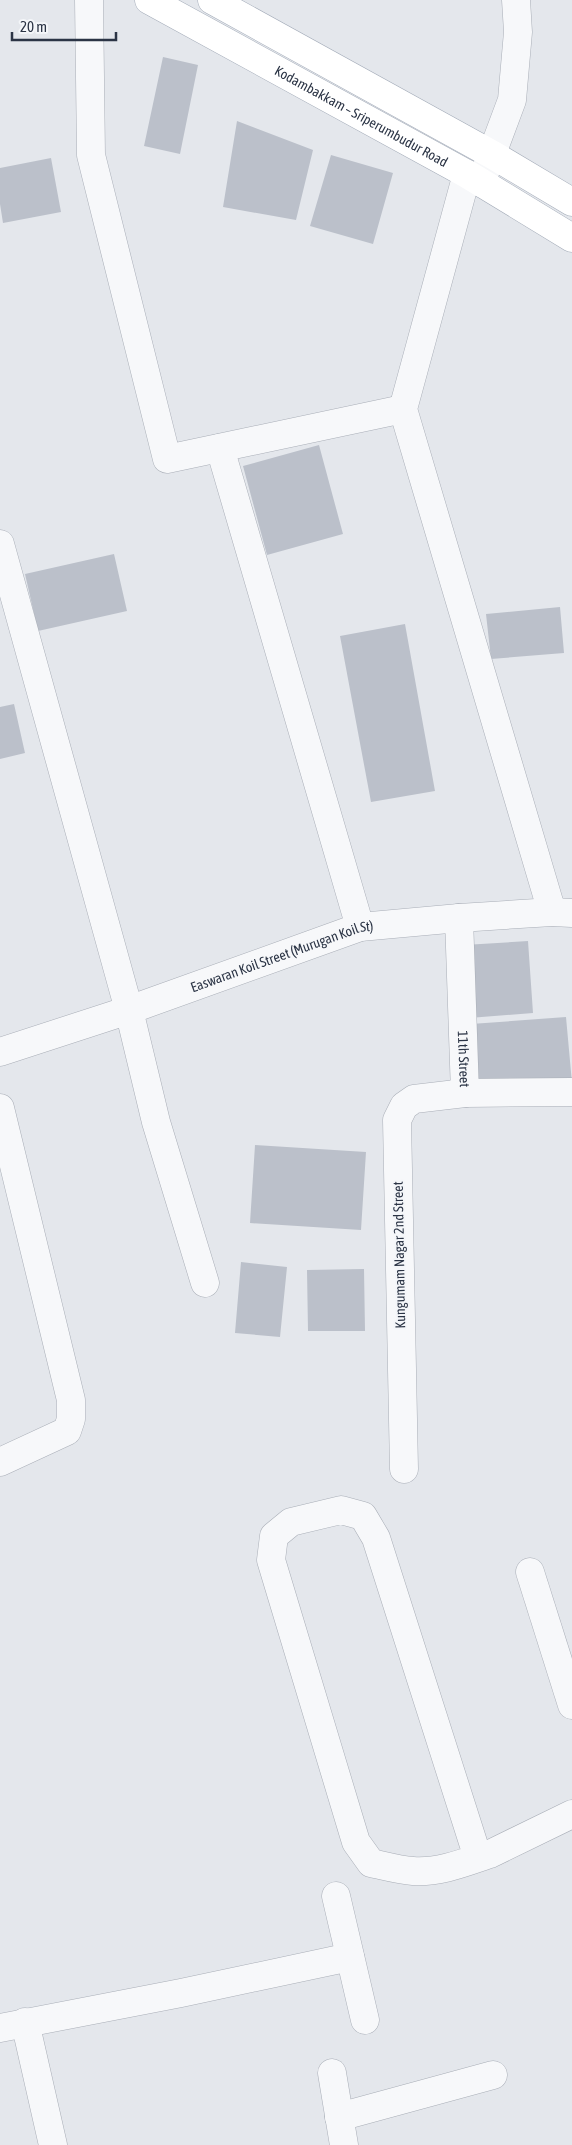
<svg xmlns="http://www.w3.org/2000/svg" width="572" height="2145" viewBox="0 0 572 2145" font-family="'Asap Condensed',sans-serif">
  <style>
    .building { fill: #bbc0ca }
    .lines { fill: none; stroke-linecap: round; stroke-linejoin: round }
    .minor-casing { stroke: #a9aeb7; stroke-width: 29 }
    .major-casing { stroke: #a3abb8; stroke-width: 29 }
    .minor { stroke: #f7f8fa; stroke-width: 28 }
    .major { stroke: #fff; stroke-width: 28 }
    .labels { text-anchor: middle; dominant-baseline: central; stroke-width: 4; stroke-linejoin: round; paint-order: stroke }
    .street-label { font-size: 14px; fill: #2b3445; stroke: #f4f6f9 }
  </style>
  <rect width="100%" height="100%" fill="#e4e7ec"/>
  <!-- building -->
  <path class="building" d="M163,57l35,8 -18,89 -36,-8z
    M237,121l76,29 -17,70 -73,-13z
    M331,155l62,18 -20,71 -63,-18z
    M51,158l10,54 -58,11 -3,-19v-36z
    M319,445l24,89 -76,21 -24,-89z
    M114,554l13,57 -89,20 -13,-57z
    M560,607l4,46 -73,6 -5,-45z
    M405,624l30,167 -64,11 -31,-166z
    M14,704l11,49 -25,6v-52z
    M528,941l5,72 -64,5 -5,-73z
    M566,1017l6,66 -97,7 -4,-66z
    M255,1145l111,7 -5,78 -111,-7z
    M241,1262l46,5 -7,70 -45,-4z
    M364,1269l1,62h-57l-1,-61z"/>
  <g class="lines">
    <!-- minor casing -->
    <g class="minor-casing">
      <g id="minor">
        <path d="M89,0l2,155 76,304 236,-50"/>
        <path d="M467,174l-64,235 149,503"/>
        <path d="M481,183l31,-83 6,-68 -2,-32"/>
        <path d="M220,448l140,479"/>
        <path d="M0,544l129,466 27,112 49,161"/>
        <path id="s1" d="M459,918l6,175"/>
        <path id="s2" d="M0,1052l129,-42 231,-83 99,-9 93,-6 20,1"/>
        <path d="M0,1108l71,292v19l-4,12 -67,31"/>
        <path d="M404,1469l-7,-349 7,-14 10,-7 51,-6 107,-1"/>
        <path d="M530,1572l42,133"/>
        <path d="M478,1858l-102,-320 -13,-22 -22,-6 -50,12 -17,14 -3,24 85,282 15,21c14,3 28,7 42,8 26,2 53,-9 77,-17l82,-40"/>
        <path d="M336,1896l29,124"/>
        <path d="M25,2022l28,123"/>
        <path d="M0,2028l181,-35 169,-36"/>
        <path d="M332,2073l12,72"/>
        <path d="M339,2117l154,-42"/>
      </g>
    </g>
    <!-- major casing -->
    <g class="major-casing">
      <g id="major">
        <path id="s3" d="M149,0l318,174 105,64"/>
        <path d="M212,0l281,155 79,47"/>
      </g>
    </g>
    <!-- minor -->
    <use href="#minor" class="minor"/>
    <!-- major -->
    <use href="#major" class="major"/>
  </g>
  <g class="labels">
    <!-- street labels -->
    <g class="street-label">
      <text stroke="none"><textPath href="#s3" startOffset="242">Kodambakkam – Sriperumbudur Road</textPath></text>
      <text stroke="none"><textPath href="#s2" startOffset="298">Easwaran Koil Street (Murugan Koil St)</textPath></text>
      <text stroke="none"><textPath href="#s1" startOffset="141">11th Street</textPath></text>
      <text transform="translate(399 1255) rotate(-91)">Kungumam Nagar 2nd Street</text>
    </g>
  </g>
  <!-- scale -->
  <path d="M12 32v8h104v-8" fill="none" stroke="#2b3445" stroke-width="2.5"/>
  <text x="20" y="32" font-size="15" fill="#2b3445" stroke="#f4f6f9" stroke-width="4" paint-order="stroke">20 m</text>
</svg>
